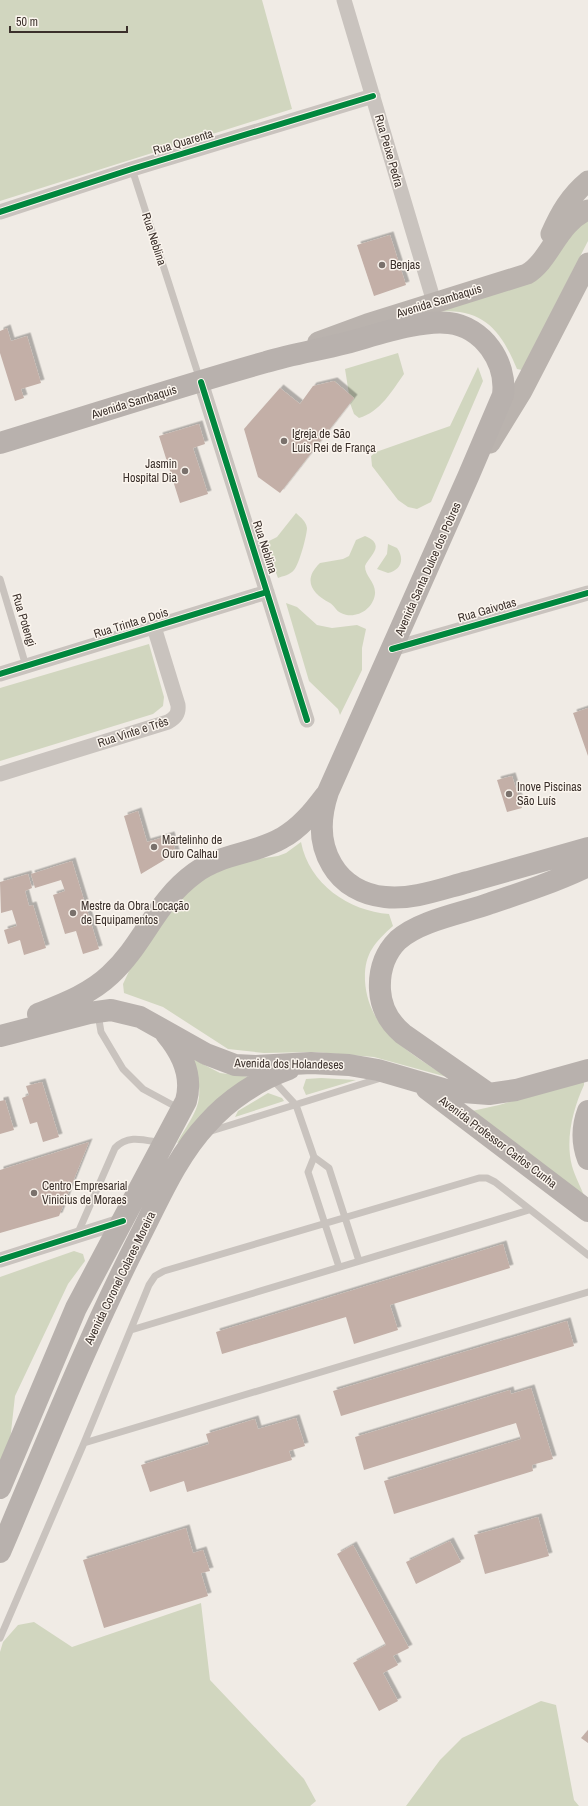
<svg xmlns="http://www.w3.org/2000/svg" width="588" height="1806" viewBox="0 0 588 1806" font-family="'Archivo Narrow',sans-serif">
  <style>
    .green { fill: #d1d6bf }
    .building { fill: #c3afa7; filter: url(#shadow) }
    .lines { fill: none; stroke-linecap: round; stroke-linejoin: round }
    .lane { stroke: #c9c3be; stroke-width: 7 }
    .street { stroke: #c9c3be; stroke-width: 15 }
    .secondary { stroke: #bab3ae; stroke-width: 21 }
    .primary { stroke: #b8b1ad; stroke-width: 22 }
    .cycleway-casing { stroke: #fbf5ee; stroke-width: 8 }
    .cycleway { stroke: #00873e; stroke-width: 6 }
    .poi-dot { fill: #7a716c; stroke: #fbf5ee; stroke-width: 1.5 }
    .labels { text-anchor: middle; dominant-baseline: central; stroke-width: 3; stroke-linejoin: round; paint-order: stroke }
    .street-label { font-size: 12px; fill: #3b302b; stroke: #fbf5ee }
    .poi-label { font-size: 12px; fill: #3b302b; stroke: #fbf5ee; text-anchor: start }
  </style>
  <defs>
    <filter id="shadow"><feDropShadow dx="3.5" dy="-3.5" stdDeviation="0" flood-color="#0004"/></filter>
  </defs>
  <rect width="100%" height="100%" fill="#f0ebe5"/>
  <!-- green -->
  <path class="green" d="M0,0h262l30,109 -292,92z
    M588,219v22l-66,129 -5,-1c-16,-39 -35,-62 -80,-57l92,-29 51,-60z
    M398,353l6,21c-12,17 -24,38 -45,44l-5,-4 -4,-11 4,-5 -5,-4 -4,-25z
    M478,367l5,14 -52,121 -14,7 -9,-2 -10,-7 -26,-34 -1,-10 5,-4 74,-26z
    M296,513c5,5 10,8 11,15 0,7 -8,37 -13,42 -4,5 -11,6 -16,8l-13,-35 12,-6z
    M365,536c22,9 4,20 0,30 0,11 11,16 10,28 -2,16 -20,26 -34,19 -5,-2 -7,-8 -11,-10 -18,-9 -28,-23 -10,-40l23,-4 6,-3 7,-16z
    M388,544l9,4c8,11 4,22 -9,25l-11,-4 10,-15z
    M286,603l11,4 20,18 15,3 25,-3 9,4 -4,19v22l-22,45 -2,-6 -29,-28z
    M149,644l15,53 -1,9 -10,8 -153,47v-73z
    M301,842c8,42 48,69 88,72l4,12c-19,17 -29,28 -28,55 3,49 45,72 82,96l-73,-20 -59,-5 -51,1 -36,-4 -65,-42 -39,-14 -1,-9 8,-17 57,-82 55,-24 35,-5 8,-3z
    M193,1059l27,14 30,4 -68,64 -5,2c21,-36 29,-40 16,-84z
    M321,1078l35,2 -50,15 -3,-7 3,-9z
    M580,1081h4v4c-11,24 -19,54 -12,81 3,11 9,21 13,32l-113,-87 27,-6z
    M268,1093l14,5 2,3 -49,16 3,-6z
    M74,1251l9,3 2,7 -17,23 -53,112 -5,45 -10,23v-187z
    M201,1603l9,77 94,99 12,22 -6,5h-310v-154l3,-10 15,-17 16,-3 38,25z
    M541,1701l15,4 18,95 5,6h-173l34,-46 22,-22z"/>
  <!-- building -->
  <path class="building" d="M390,235l16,50 -32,11 -17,-51z
    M7,328l4,13 16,-5 14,47 -20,6 3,9 -9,3 -15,-48v-22z
    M334,381l20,17 -74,95 -22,-16 -14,-48 36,-41 20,16 13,-18z
    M199,424l6,20 -12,4 15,46 -28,9 -21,-67z
    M588,708v48l-15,-43z
    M512,776l10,32 -15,4 -10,-32z
    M138,811l9,31 24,-7 5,18 -35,21 -17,-58z
    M72,861l27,88 -16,5 -7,-23 -11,3 -12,-39 12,-4 -4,-11 -26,8 -4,-14z
    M28,874l4,14 -7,3 4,15 4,-1 13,43 -22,7 -4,-15 -12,4 -4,-14 13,-4 -5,-16 -11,3 -1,-31z
    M42,1082l17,55 -16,5 -6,-20 -7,2 -8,-26 7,-3 -3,-9z
    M5,1100l9,30 -14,4v-33z
    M89,1142l-30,74 -59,17v-63z
    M503,1244l7,24 -120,37 8,25 -44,14 -8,-27 -124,37 -6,-22z
    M567,1321l7,25 -233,70 -8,-25z
    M531,1388l22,71 -21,6 1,6 -139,43 -10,-33 137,-42 -5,-16 -152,47 -9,-33 155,-47 1,4z
    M296,1418l9,28 -16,5 3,9 -105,32 -3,-11 -34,11 -9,-27 68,-21 -3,-10 49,-15 3,10z
    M538,1517l11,39 -64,18 -11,-39z
    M186,1528l7,25 10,-3 7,21 -9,2 7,23 -104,32 -21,-68z
    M450,1541l11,21 -45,22 -10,-22z
    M353,1545l56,103 -16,8 5,9 -15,8 15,28 -19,10 -26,-48 33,-18 -49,-91z
    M588,1730v13l-7,-5z"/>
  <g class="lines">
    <!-- lane -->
    <path class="lane" d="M132,169l68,211
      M0,579l26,87
      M98,1014l3,18 22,37 20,20 37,20
      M272,1079l24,26 18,52 15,11 30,93
      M208,1132l173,-54
      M314,1157l-6,15 31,95
      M77,1235l38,-87c13,-14 29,-8 47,-5
      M131,1330l398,-120
      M84,1443l504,-151
      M0,1638l84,-195 65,-158 6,-9 9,-5 315,-93h8l8,4 93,73"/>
    <!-- street -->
    <path class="street" d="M344,0l90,302
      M0,212l132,-43 241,-73
      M201,382l106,338
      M392,649l196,-56
      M0,674l267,-82
      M0,774l168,-52c7,-4 11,-8 10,-17l-24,-78
      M0,1260l123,-39"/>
    <!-- secondary -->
    <path class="secondary" d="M551,234c9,-21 19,-38 37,-53
      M318,342l49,-18 160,-50c23,-13 31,-52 61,-64
      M490,443l32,-52 66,-128"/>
    <!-- primary -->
    <path class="primary" d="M0,443c89,-27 177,-56 266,-81 26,-8 53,-12 80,-19 27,-7 76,-24 103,-20 34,4 58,39 54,72l-35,82 -140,315c-8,24 -10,50 4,73 11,19 31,30 53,32 28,3 56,-8 83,-15 40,-11 80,-23 120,-34
      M38,1014c25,-10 52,-20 72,-39 34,-31 45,-73 85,-102 27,-20 60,-19 87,-35 18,-10 31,-26 43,-42
      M0,1036l89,-23 22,-3 29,7 66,37 29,11 21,1 55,-3 38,2 29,5 72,21 39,3 27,-4 72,-20
      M427,1089l161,122
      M489,1094l-86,-60c-13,-11 -22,-26 -23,-44 -1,-19 5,-37 18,-50 22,-20 66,-27 93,-37 33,-11 66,-22 97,-37
      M588,1111c-6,16 -6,32 0,48
      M0,1488l76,-180 110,-207c7,-25 -4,-48 -20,-67
      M0,1552c45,-105 87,-212 139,-314 20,-39 38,-82 68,-114 21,-24 51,-44 82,-55"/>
    <!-- cycleway casing -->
    <g class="cycleway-casing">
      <path id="cycleway" d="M0,212l132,-43 241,-73
        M201,382l106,338
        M392,649l196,-56
        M0,674l267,-82
        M0,1260l123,-39"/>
    </g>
    <!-- cycleway -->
    <use href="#cycleway" class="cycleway"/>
  </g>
  <!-- markers -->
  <g class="poi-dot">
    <circle cx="382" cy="265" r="4"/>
    <circle cx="284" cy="441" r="4"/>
    <circle cx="185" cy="471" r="4"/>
    <circle cx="509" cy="794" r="4"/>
    <circle cx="154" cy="847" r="4"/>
    <circle cx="73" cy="913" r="4"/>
    <circle cx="34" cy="1193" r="4"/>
  </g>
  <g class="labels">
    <!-- street labels -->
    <g class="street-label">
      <text transform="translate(183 142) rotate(-17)">Rua Quarenta</text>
      <text transform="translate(389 151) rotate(74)">Rua Peixe Pedra</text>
      <text transform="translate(154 239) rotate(72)">Rua Neblina</text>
      <text transform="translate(439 301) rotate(-17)">Avenida Sambaquis</text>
      <text transform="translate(134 402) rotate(-17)">Avenida Sambaquis</text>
      <text transform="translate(265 547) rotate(72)">Rua Neblina</text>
      <text transform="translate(428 569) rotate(-66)">Avenida Santa Dulce dos Pobres</text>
      <text transform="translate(487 610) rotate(-16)">Rua Gaivotas</text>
      <text transform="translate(24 620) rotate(73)">Rua Potengi</text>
      <text transform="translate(131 623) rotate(-17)">Rua Trinta e Dois</text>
      <text transform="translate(133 732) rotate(-18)">Rua Vinte e Três</text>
      <text transform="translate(289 1064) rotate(1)">Avenida dos Holandeses</text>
      <text transform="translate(498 1142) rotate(37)">Avenida Professor Carlos Cunha</text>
      <text transform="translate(120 1278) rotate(-64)">Avenida Coronel Colares Moreira</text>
    </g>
    <!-- poi labels -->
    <g class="poi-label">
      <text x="390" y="265">Benjas</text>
      <text x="292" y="434">Igreja de São<tspan x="292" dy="14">Luís Rei de França</tspan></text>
      <text x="177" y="464" text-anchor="end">Jasmin<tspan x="177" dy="14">Hospital Dia</tspan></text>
      <text x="517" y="787">Inove Piscinas<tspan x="517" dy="14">São Luís</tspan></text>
      <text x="162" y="840">Martelinho de<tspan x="162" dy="14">Ouro Calhau</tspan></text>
      <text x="81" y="906">Mestre da Obra Locação<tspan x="81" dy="14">de Equipamentos</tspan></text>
      <text x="42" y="1186">Centro Empresarial<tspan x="42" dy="14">Vinicius de Moraes</tspan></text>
    </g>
  </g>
  <!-- scale -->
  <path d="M10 26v6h117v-6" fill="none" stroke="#3b302b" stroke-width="2"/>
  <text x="16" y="26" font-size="12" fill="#3b302b" stroke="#fbf5ee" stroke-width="3" paint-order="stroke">50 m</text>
</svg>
